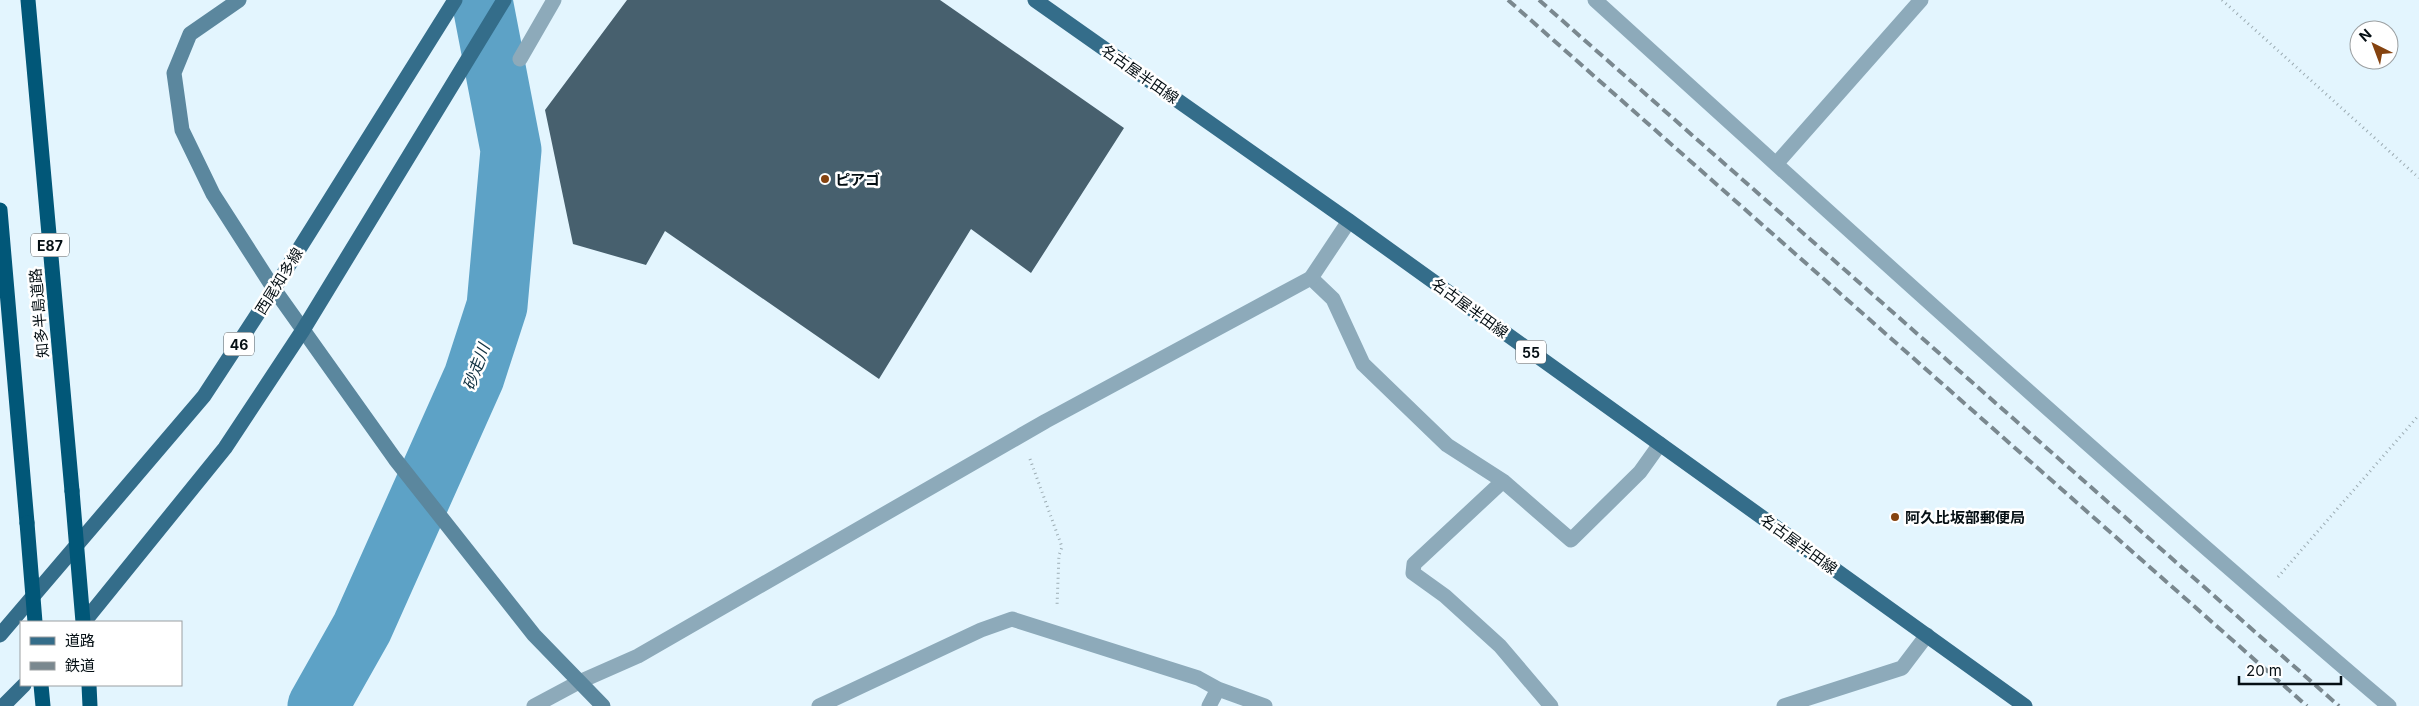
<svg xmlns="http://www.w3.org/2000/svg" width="2419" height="706" viewBox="0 0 2419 706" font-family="Inter,'Noto Sans JP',sans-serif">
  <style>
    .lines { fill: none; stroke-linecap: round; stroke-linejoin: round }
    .river { stroke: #5da2c6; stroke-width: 61 }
    .building { fill: #47606e }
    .path { stroke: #9cacb3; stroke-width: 3; stroke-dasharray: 1 4; stroke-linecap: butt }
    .lane { stroke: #8daaba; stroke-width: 15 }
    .street { stroke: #8daaba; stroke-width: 15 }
    .secondary { stroke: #5b879e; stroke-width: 15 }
    .primary { stroke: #346d8a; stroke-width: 15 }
    .highway { stroke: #015778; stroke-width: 15 }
    .rail { stroke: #7a888f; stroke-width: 4; stroke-dasharray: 10 5; stroke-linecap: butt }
    .highway-bridge { stroke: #015778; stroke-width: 15 }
    .poi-dot { fill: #854310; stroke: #fff; stroke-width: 2 }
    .labels { text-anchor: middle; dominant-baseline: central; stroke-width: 5; stroke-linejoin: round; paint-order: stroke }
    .shield { fill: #fff; stroke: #50575a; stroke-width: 1 }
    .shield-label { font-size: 14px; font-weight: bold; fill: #050f14 }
    .street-label { font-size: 15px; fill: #050f14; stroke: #fff }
    .poi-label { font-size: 15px; font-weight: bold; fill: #050f14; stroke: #fff; text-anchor: start }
    .water-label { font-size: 16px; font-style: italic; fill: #103141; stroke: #fff }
  </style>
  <rect width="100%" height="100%" fill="#e3f5fe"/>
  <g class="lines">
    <!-- river -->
    <path class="river" d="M318,706l44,-78 112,-251 23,-71 14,-156 -29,-150"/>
  </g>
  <!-- building -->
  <path class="building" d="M627,0h313l184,128 -93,145 -60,-44 -92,150 -214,-148 -19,34 -73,-21 -28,-134z"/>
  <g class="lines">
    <!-- path -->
    <path class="path" d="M2222,0l197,178
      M1030,459l32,88 -3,8 -2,51
      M2278,577l141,-162"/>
    <!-- lane -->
    <path class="lane" d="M1311,278l22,21 30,65 84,81 56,36
      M1551,706l-51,-60 -55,-50 -32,-23 1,-9 89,-83 68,59 69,-68 20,-28"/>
    <!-- street -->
    <path class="street" d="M1595,0c262,238 524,476 794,706
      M520,59l34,-59
      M1776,164l145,-164
      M534,706l45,-24 59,-26 408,-235 265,-143 38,-57
      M819,706l162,-76 31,-11 186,59 20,11 47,17
      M1209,706l9,-17
      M1784,706l118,-38 25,-33"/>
    <!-- secondary -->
    <path class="secondary" d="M239,0l-49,34 -16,39 8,57 31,64 61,95 121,170 139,176 69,71"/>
    <!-- primary -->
    <path class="primary" d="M1035,0l314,221 676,485
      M84,622l141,-174 78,-118 201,-330
      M0,635l204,-239 70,-107 181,-289
      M3,706l21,-21"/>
    <!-- highway -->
    <path class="highway" d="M28,0l44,491
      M0,210l27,313
      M41,685l2,21
      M89,685l1,21"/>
    <!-- rail -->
    <path class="rail" d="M1508,0l799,706
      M1539,0l800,706"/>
    <!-- highway-bridge -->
    <path class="highway-bridge" d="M72,491l11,131
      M27,523l8,99"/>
  </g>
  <!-- markers -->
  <g class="poi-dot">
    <circle cx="825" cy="179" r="5"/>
    <circle cx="1895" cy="517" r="5"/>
  </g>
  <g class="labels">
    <!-- shield labels -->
    <g class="shield">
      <rect x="31" y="233.5" width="38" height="23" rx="4"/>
      <rect x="224" y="332.5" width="30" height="23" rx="4"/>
      <rect x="1516" y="340.5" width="30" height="23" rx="4"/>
    </g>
    <g class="shield-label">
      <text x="50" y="245">E87</text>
      <text x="239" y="344">46</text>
      <text x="1531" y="352">55</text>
    </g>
    <!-- street labels -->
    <g class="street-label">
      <text transform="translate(1140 74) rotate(35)">名古屋半田線</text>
      <text transform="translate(279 281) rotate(-58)">西尾知多線</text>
      <text transform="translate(1470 308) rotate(36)">名古屋半田線</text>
      <text transform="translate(39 313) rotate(-95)">知多半島道路</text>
      <text transform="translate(1799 544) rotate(36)">名古屋半田線</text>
    </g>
    <!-- poi labels -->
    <g class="poi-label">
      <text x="835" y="179">ピアゴ</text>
      <text x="1905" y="517">阿久比坂部郵便局</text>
    </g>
    <!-- water labels -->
    <g class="water-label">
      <text transform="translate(476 367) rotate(-70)">砂走川</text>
    </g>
  </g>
  <!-- legend -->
  <rect x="20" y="621" width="162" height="65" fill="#ffffff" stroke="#9b9fa1"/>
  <rect x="30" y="637" width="25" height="8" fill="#346d8a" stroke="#9b9fa1"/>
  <text x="65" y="646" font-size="15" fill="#050f14">道路</text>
  <rect x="30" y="662" width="25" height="8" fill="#7a888f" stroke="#9b9fa1"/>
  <text x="65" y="671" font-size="15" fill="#050f14">鉄道</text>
  <!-- north arrow -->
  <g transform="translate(2374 45) rotate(318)"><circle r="24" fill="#ffffff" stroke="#9b9fa1"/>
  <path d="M0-4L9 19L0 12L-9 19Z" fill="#854310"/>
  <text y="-8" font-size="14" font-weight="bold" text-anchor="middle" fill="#050f14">N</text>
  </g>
  <!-- scale -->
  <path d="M2239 676v8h102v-8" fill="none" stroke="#050f14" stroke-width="2.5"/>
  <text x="2246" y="676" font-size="15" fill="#050f14" stroke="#ffffff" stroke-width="4" paint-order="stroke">20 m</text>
</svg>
